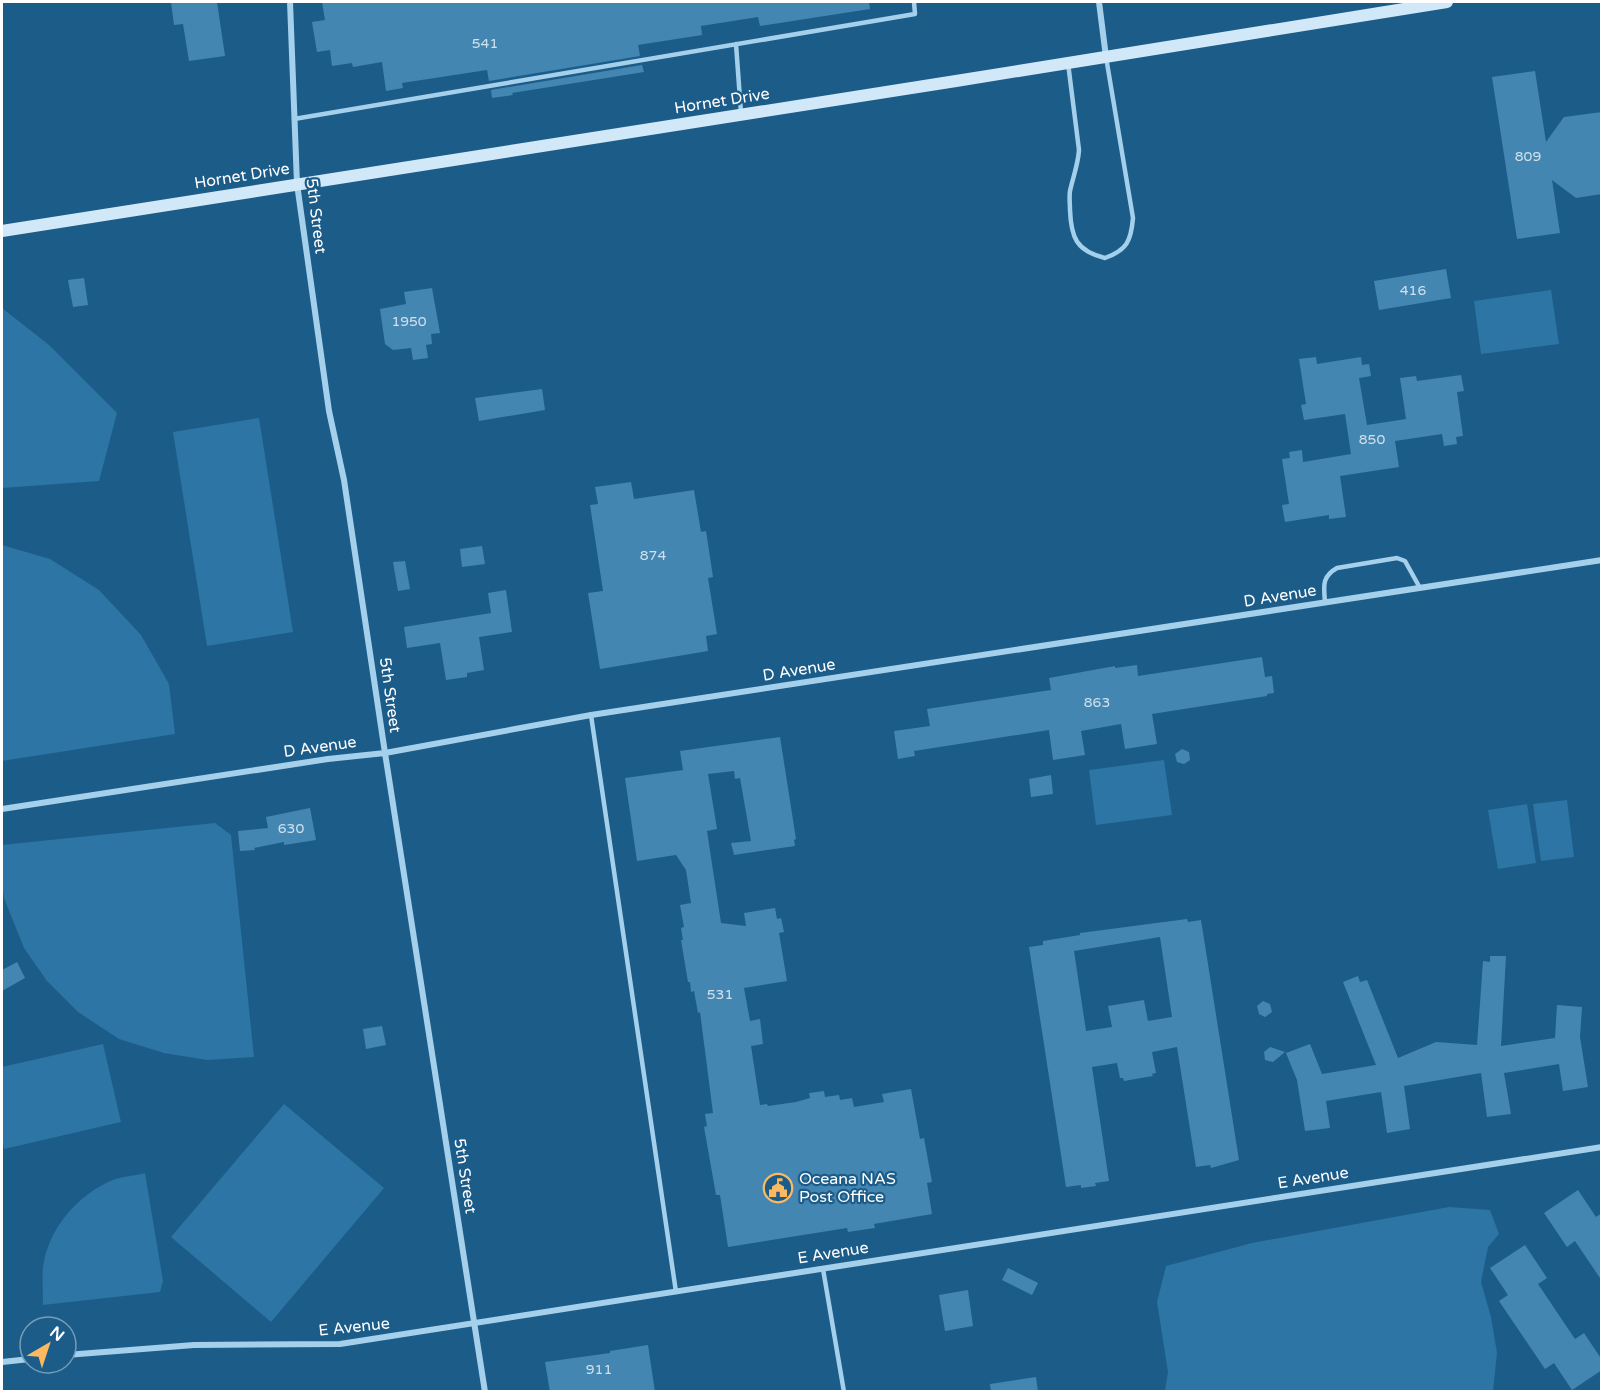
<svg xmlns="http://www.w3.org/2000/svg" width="1603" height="1393" viewBox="0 0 1603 1393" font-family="'Varela Round',sans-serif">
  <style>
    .green { fill: #2c75a5 }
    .building { fill: #4486b2; fill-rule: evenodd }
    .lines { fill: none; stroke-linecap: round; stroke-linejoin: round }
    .lane { stroke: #a5d0ec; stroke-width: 4.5 }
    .street { stroke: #a5d0ec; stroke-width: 6 }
    .secondary { stroke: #d1e8f9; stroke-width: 12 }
    .labels { text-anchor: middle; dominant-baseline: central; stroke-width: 4.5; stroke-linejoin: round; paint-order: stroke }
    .number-label { font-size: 14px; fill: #d0e1ec }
    .street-label { font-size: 16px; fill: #fff; stroke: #1c5c89 }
    .poi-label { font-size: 16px; fill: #fff; stroke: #1c5c89; text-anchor: start }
  </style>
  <rect width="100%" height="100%" fill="#1c5c89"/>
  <!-- green -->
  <path class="green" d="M1551,290l8,54 -78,10 -7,-53z
    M2,308l47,37 68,68 -18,68 -97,7z
    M259,418l34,214 -86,14 -34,-214z
    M2,545l48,14 49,31 42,45 28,49 6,50 -173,27z
    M1164,760l8,55 -76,10 -7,-55z
    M1567,800l7,57 -33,4 -8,-57z
    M1527,804l9,59 -38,6 -10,-59z
    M215,823l16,12 23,222 -47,3 -43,-7 -45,-14 -41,-27 -31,-31 -23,-33 -20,-50 -2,-17v-36z
    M103,1044l18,78 -117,27 -2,-10v-72z
    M284,1104l100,84 -113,134 -100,-85z
    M145,1173l18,108 -3,11 -117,13c0,-13 -1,-25 0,-38 5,-38 35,-73 70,-87 10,-4 22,-4 32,-7z
    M1449,1207l41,3 9,24 -11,13 -7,35 10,35 6,36 -4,38h-328l3,-19 -11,-70 9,-36 86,-23z"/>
  <!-- building -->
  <path class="building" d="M171,2h46l8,54 -36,5 -6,-37 -9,1z
    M322,2h547l1,7 -110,17 -2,-9 -57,9 1,9 -64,10 2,11 -151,25 -2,-11 -85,13 1,5 -17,3 -4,-29 -29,5 -1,-4 -20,3 -2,-16 -13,2 -5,-30 13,-2z
    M642,65l2,7 -132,21 1,2 -21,3 -1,-8z
    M1535,71l11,71 18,-25 38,-5v82l-26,4 -24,-18 8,53 -43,6 -25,-162z
    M1446,269l5,29 -72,12 -5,-29z
    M84,278l4,27 -15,2 -5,-27z
    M432,288l8,45 -9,1 1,10 -6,1 2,13 -15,2 -2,-12 -18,2 -8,-6 -5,-35 26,-5 -2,-12z
    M1316,357l1,7 44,-7 1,8 7,-1 2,12 -12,2 8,47 39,-6 -6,-41 16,-2 1,5 44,-6 3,16 -7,1 6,44 -7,1 1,7 -13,2 -2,-12 -47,7 4,26 -59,9 6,41 -17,2v-4l-44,7 -3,-17 7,-1 -7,-45 8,-1 -1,-6 13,-2 1,12 48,-8 -6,-40 -41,6 -3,-15 5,-1 -7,-45z
    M542,389l3,21 -66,11 -4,-23z
    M631,482l3,17 60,-9 7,42 5,-1 7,46 -5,1 9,56 -11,2 2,15 -108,18 -12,-76 15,-2 -13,-86 8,-1 -3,-17z
    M482,546l3,18 -23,3 -2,-18z
    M405,561l5,28 -12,2 -5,-29z
    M506,590l6,42 -33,5 5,33 -17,3v4l-21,3 -6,-37 -33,5 -3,-21 87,-14 -3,-20z
    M1262,657l3,20 7,-1 2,17 -7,1v2l-115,18 5,30 -32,5 -4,-25 -40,7 4,24 -32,5 -4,-30 -135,21 1,5 -17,3 -4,-28 36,-5 -3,-17 124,-19 -2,-12 66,-12v2l22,-3 1,11z
    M780,737l16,102 -2,1 1,6 -61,9 -3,-12 20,-2 -11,-63 -5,1 -1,-8 -26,3 9,55 -10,2 14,92 25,3 -2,-13 31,-5 2,11 4,-1 3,14 -5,1 8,48 -43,7 6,33 10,-2 3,25 -12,2 9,59 7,-1 1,2 28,-4 14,-4 -1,-5 15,-2 1,6 14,-2 1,5 12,-2 2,9 30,-5 -2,-8 29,-5 9,50 4,-1 8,44 -5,1 5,31 -58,10 1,4 -27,4 -1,-4 -119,19 -8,-52h-4l-12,-68 3,-1 -2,-12 8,-1 -13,-101 -2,1 -4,-22 -3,1 -1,-10h-2l-7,-42h2l-2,-12 3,-1 -4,-22 11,-2 -5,-33 -10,-15 -39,6 -12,-83 58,-8 -3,-19z
    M1182,749l7,3 1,8 -6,4 -7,-2 -2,-8z
    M1051,775l2,19 -22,3 -2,-18z
    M310,808l6,32 -32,5v-3l-30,6 1,2 -15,1 -2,-20 30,-3 -2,-11z
    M1187,919l1,3 13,-2 38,240 -28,8 -1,-3 -14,2 -19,-120 -25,5 4,21 -4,1 1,2 -29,5 -1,-3h-3l-3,-15 -25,4 17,114 -14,2 1,3 -15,2v-3l-15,2 -37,-240 14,-2v-4l37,-6v-2zM1160,937l12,80 -24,4 -4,-21 -36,6 4,21 -26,4 -12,-80z
    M1490,956h16l-5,90 54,-8 2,-33 25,2 -2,30 8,50 -25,4 -4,-27 -55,9 7,41 -24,3 -6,-44 -77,13 6,43 -23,4 -6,-41 -55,9 4,27 -25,3 -8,-51 -11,-27 24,-9 12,30 54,-9 -33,-83 15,-6 2,6 7,-2 31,78 38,-16 41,3 6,-84 7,1z
    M17,962l8,16 -23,13v-21z
    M1263,1001l7,3 2,8 -7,5 -6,-3 -2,-8z
    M382,1026l4,19 -20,4 -3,-20z
    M1270,1047l15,5 -12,10 -8,-2 -1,-8z
    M1578,1190l18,27 6,-4v68l-27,-40 -8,6 -23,-34z
    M1525,1245l22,33 -9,6 37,55 9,-6 18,27v10l-30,20 -18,-27 -9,6 -46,-68 9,-6 -18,-27z
    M1008,1268l30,15 -6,12 -30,-15z
    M968,1290l5,36 -28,5 -6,-36z
    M648,1345l7,47h-105l-5,-30 65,-9v-2z
    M1036,1377l2,15h-47l-1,-8z"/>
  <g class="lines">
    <!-- lane -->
    <path class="lane" d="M736,44l5,69
      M1068,63l11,87c-1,15 -6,27 -9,41 -1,6 0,13 0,19 1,27 6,41 35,48 22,-8 26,-17 28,-40l-27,-161
      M294,119l621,-105 -1,-12
      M1325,602c-1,-15 -4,-25 12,-34l60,-10 8,3 15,27
      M591,715l85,577
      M823,1269l21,123"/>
    <!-- street -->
    <path class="street" d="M290,2l7,182 32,227 15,69 41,273 100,639
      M1099,2l7,55
      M2,809l326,-50 57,-6 206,-38 1011,-155
      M66,1355l128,-10 146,-1 1262,-197
      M2,1362l28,-3"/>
    <!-- secondary -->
    <path class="secondary" d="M2,231l954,-150 491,-79"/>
  </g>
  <!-- icons -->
  <defs>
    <g id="civic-ring" transform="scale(1.5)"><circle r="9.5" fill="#1c5c89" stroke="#fdb962" stroke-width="1.5"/><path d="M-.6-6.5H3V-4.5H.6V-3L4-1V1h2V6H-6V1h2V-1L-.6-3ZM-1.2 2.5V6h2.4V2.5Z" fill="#fdb962"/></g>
  </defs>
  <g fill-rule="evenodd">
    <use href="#civic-ring" x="778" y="1188"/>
  </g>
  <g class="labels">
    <!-- number labels -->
    <g class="number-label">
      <text x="485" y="43">541</text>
      <text x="1528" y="156">809</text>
      <text x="1413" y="290">416</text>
      <text x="409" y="321">1950</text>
      <text x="1372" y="439">850</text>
      <text x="653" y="555">874</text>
      <text x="1097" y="702">863</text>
      <text x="291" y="828">630</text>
      <text x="720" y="994">531</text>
      <text x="599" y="1369">911</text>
    </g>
    <!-- street labels -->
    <g class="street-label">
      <text transform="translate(722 101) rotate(-9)">Hornet Drive</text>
      <text transform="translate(242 176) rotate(-9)">Hornet Drive</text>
      <text transform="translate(316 216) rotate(83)">5th Street</text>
      <text transform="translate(1280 596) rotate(-9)">D Avenue</text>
      <text transform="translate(799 670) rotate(-9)">D Avenue</text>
      <text transform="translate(390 695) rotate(82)">5th Street</text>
      <text transform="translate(320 747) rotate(-8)">D Avenue</text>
      <text transform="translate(465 1176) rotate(81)">5th Street</text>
      <text transform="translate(1313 1178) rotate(-9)">E Avenue</text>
      <text transform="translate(833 1253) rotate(-9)">E Avenue</text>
      <text transform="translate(354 1327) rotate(-6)">E Avenue</text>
    </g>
    <!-- poi labels -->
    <g class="poi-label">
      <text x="799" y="1179">Oceana NAS<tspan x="799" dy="18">Post Office</tspan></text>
    </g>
  </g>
  <!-- border -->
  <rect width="1603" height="1393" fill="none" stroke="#ffffff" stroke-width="6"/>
  <!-- north arrow -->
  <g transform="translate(48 1345) rotate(39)"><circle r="28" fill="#1c5c89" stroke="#779db8" stroke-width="1.5"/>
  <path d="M0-4.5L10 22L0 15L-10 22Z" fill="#fdb962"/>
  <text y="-9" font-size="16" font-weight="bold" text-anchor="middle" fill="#ffffff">N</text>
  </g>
</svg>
